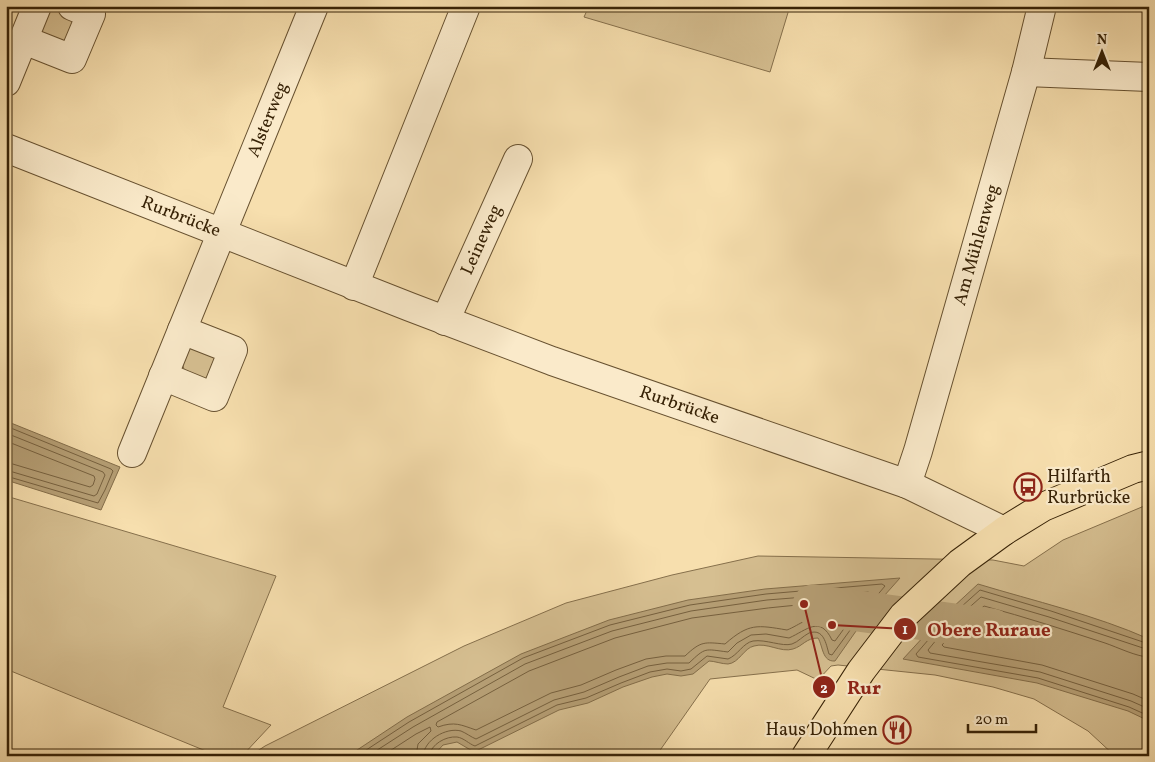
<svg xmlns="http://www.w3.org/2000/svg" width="1155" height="762" viewBox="0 0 1155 762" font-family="Vollkorn,serif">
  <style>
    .green { fill: #d6bf91; stroke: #86704c }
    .water { fill: #b69f75; stroke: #836d49 }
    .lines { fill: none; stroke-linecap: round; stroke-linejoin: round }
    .shore { stroke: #76603e; stroke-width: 1 }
    .river { stroke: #b69f75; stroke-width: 41 }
    .minor-casing { stroke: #675130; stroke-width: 30 }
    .major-casing { stroke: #372206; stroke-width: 30 }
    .minor { stroke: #faeaca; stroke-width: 28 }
    .major { stroke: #f7dfae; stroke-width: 28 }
    .labels { text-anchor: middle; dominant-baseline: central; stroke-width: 4.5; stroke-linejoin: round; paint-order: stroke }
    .street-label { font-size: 18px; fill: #372206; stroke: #faeaca }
    .poi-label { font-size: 18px; fill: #372206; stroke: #faeaca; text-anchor: start }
    .leader { fill: none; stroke: #8f2418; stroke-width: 2 }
    .callout-dot { fill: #8f2418; stroke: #faeaca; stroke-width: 2 }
    .mark-label { font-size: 15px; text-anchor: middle; font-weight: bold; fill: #fff }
    .callout-label { font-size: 19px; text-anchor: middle; font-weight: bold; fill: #8f2418; stroke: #faeaca; stroke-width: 4.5; stroke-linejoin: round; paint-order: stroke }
  </style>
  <rect width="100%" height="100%" fill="#f7dfae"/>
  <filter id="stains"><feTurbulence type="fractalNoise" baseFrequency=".004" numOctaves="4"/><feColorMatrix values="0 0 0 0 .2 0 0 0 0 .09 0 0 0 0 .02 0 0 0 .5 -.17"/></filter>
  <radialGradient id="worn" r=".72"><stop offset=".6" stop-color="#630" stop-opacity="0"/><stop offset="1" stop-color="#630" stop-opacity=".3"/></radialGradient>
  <!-- green -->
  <path class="green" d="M589,6h201l-20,66 -186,-55z
    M57,10l7,1 10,10 -10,25 -24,-10 4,-21 6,-4z
    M193,345l24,10 -10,24c-23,5 -34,-21 -14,-34z
    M6,496l270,80 -53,131 48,18 -29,31h-24l-212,-87z
    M1149,504v252h-34l-27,-25 -54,-32 -41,-12 -58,-12 -97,-10 -7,1 -13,14 -21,-10 -87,9 -54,77h-406l15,-10 199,-100 102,-43 106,-28 86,-19 235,4 31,6 39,-26z"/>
  <!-- water -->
  <path class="water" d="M6,421l114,46 -19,43 -95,-30z
    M900,578l-32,36 -33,47c-13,1 -12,-15 -17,-23 -12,0 -15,8 -25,11 -12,4 -26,-7 -39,-3 -10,2 -15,17 -26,18 -6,0 -14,-3 -19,-3l-16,13 -12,2 -14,-2 -15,3 -29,10 -35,16 -29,7 -85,42 -17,-10 -14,3 -10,11h-85l59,-39 114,-63 88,-34 79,-20 77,-11z
    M978,584c56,17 117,31 171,55v82l-21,-10 -91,-28 -134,-24 35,-38z"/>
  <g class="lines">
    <!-- shore -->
    <path class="shore" d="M6,426l105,43 2,2 -8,19 -7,13 -92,-27
      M6,433l97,39 2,3 -8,19 -3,2 -88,-26
      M6,441l88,35 1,3 -2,6 -3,2 -84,-25
      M850,600l2,2v2l-17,23c-3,-2 -6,-5 -10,-7 -15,-6 -25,5 -38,10 -30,-5 -38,-7 -62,14 -21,-2 -24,-3 -40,12h-19l-20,3 -30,11 -35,15 -30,8 -75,37c-15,-5 -21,-9 -38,-3l-2,-2 1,-3 92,-51 86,-33 77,-20 76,-10z
      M1149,644l-98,-33 -71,-21 -38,34 -26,30 2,3 120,21 91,29 20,9
      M1149,650l-100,-33 -68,-20 -35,31 -18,22 2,3 110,19 91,29 18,8
      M1149,657c-12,0 -32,-10 -44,-14 -40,-13 -80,-26 -121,-37l-32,28 -10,11 2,2 98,18 91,29 16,7
      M357,756l52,-34 114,-64 87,-33 80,-20 76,-11 116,-10 3,2 -21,25 -32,44 -3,-1c-3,-10 -5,-26 -20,-21 -6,3 -11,9 -17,11 -10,3 -26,-5 -39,-3 -10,2 -15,14 -25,18l-21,-3 -16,13 -10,2 -14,-2 -17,3 -29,11 -35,15 -29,7 -82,41c-6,-2 -11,-8 -18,-9 -11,-1 -26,7 -28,19
      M368,756l45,-29 112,-63 87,-33 79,-20 76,-11 101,-8 2,1 -35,48 -3,-1c-12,-25 -25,-10 -43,-2l-23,-4 -15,1 -14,8 -9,9c-24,-3 -22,-5 -39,11h-22l-19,3 -29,11 -35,15 -30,8 -78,39c-5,-2 -10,-6 -15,-8 -15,-4 -37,9 -38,25
      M382,756l34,-22 14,-7 1,4 -13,13 -2,12"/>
    <!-- river -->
    <path class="river" d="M813,605l179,24"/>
    <!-- minor casing -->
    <g class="minor-casing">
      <g id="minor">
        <path d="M24,40l48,19 19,-45 -19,-8"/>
        <path d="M1026,72l123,5"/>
        <path d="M6,82l31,-76"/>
        <path id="s1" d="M6,148l404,159 142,54 355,123 97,47"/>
        <path d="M354,286l112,-280"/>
        <path id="s2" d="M445,321l73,-162"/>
        <path d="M163,376l51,21 19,-47 -51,-20"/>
        <path id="s3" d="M132,453l182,-447"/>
        <path id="s4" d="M907,484l11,-33 108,-379 16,-66"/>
      </g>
    </g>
    <!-- major casing -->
    <g class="major-casing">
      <path id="major" d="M806,756l55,-85 42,-55 57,-53 44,-32 39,-24 90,-38 16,-4"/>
    </g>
    <!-- minor -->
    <use href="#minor" class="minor"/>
    <!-- major -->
    <use href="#major" class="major"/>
  </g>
  <!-- icons -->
  <defs>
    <g id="bus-ring" transform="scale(1.4375)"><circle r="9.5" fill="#faeaca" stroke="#8f2418" stroke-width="1.5"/><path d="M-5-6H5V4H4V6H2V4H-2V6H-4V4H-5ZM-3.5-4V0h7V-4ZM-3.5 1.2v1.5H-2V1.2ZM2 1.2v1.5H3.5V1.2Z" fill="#8f2418"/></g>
    <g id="restaurant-ring" transform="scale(1.4375)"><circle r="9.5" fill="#faeaca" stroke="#8f2418" stroke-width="1.5"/><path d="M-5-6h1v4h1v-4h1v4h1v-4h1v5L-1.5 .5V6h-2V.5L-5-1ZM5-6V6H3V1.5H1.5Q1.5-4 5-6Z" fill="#8f2418"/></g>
  </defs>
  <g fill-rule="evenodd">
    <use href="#bus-ring" x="1028" y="487"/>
    <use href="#restaurant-ring" x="897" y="730"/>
  </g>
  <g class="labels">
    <!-- street labels -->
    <g class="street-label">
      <text stroke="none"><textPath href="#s3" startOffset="360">Alsterweg</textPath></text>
      <text stroke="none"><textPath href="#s1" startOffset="188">Rurbrücke</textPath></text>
      <text stroke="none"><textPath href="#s2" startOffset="89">Leineweg</textPath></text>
      <text stroke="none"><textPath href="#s4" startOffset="249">Am Mühlenweg</textPath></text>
      <text stroke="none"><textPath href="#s1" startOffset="721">Rurbrücke</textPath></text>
    </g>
    <!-- poi labels -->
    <g class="poi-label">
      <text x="1047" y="477">Hilfarth<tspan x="1047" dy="21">Rurbrücke</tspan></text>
      <text x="878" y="730" text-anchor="end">Haus Dohmen</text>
    </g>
  </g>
  <!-- callouts -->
  <path class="leader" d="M832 625L905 629M804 604L824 687"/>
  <g class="callout-dot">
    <circle cx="832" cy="625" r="5"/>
    <circle cx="804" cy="604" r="5"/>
    <circle cx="905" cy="629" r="12"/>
    <circle cx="824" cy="687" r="12"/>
  </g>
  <g class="mark-label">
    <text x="905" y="634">1</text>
    <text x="824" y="693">2</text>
  </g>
  <g class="callout-label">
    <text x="989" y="636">Obere Ruraue</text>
    <text x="864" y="694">Rur</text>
  </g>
  <!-- margin -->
  <rect width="1155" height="762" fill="none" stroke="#f7dfae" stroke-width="25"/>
  <rect x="8" y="8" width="1140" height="747" fill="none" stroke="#372206" stroke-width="2.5"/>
  <rect x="12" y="12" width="1130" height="737" fill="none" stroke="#372206"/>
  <!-- north arrow -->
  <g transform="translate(1102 52)" stroke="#faeaca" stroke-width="4" paint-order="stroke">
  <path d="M0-4L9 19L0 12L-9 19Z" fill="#372206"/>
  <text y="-8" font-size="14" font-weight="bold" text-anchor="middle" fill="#372206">N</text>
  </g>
  <!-- scale -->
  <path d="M968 724v8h68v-8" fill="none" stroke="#372206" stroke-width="2.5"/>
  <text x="975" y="724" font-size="15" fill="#372206" stroke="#faeaca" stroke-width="4" paint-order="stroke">20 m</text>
  <rect width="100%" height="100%" filter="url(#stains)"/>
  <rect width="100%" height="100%" fill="url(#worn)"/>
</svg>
